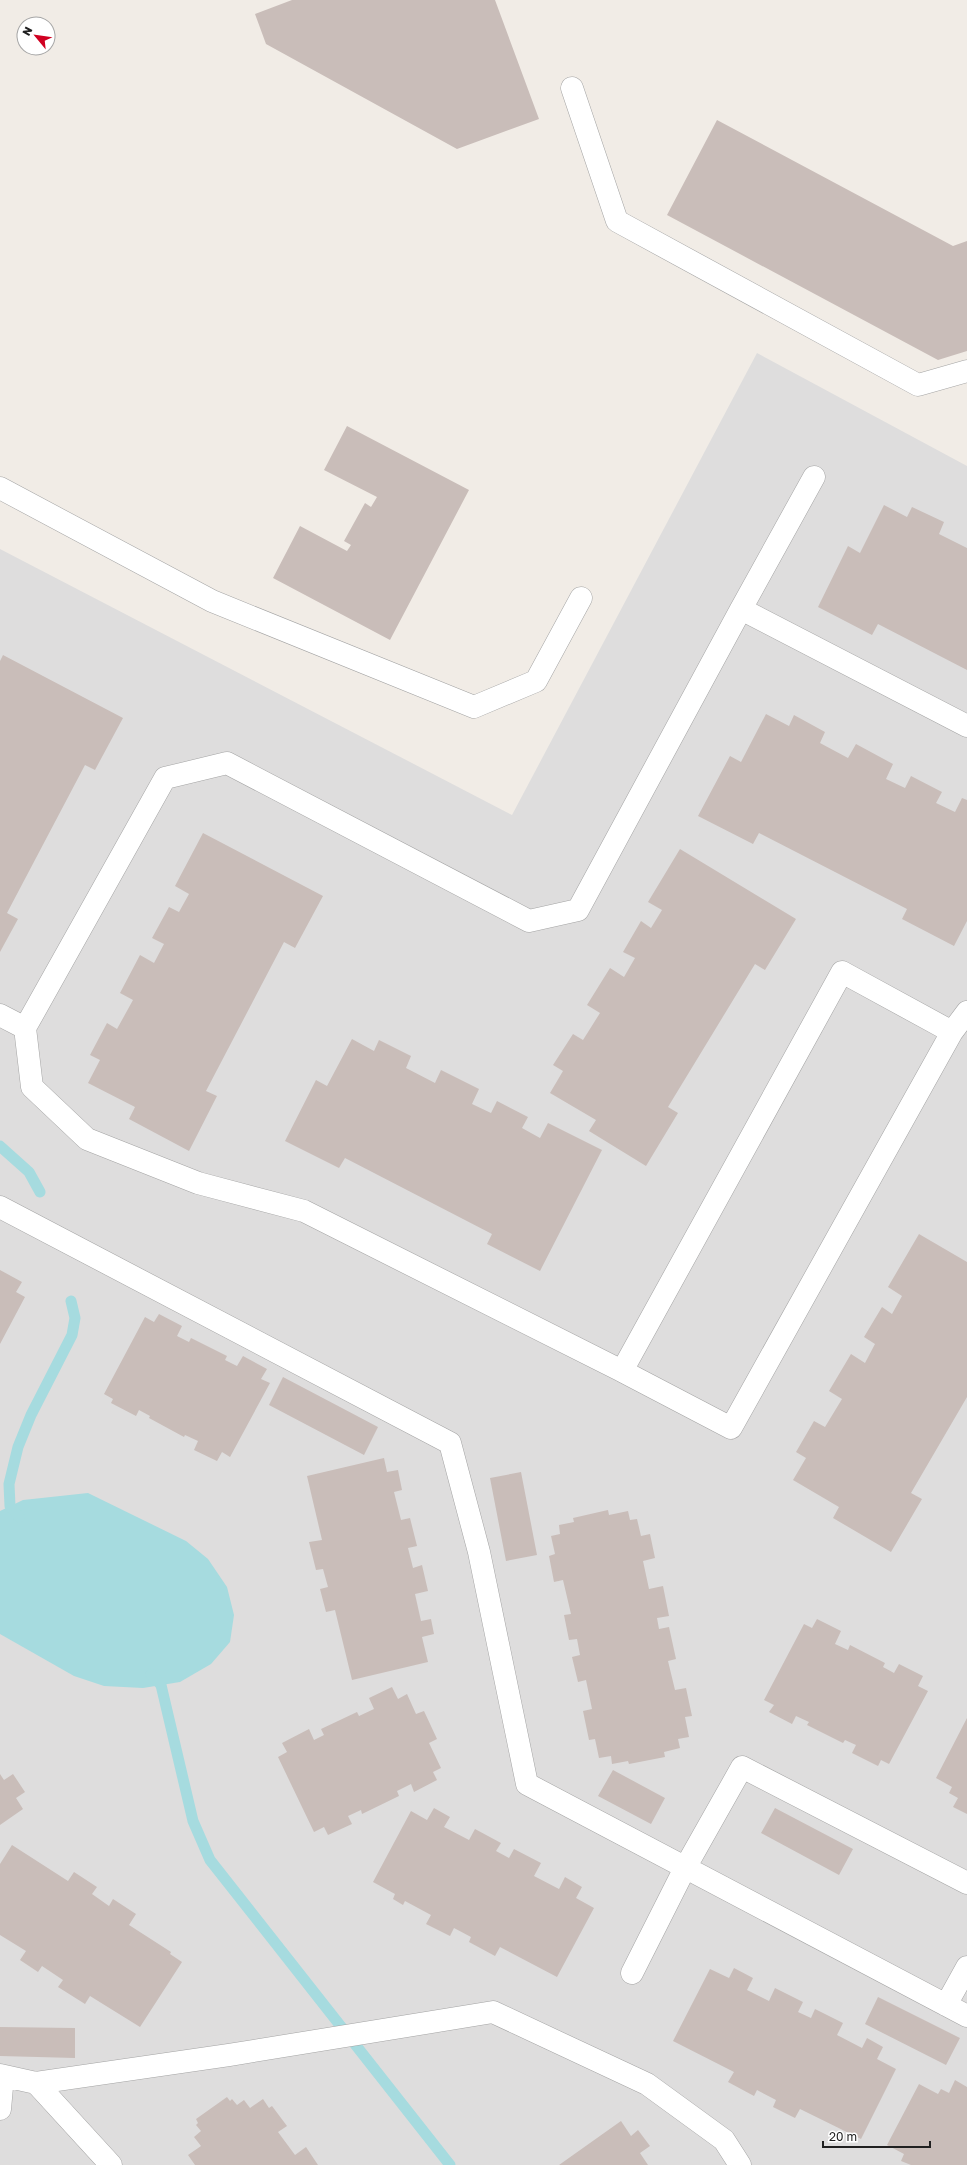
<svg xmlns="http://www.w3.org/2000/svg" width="967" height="2165" viewBox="0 0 967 2165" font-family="'Golos Text',sans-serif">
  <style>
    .residential { fill: #dedddd }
    .water { fill: #a6dbdf }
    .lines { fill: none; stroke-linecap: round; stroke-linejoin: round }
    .stream { stroke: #a6dbdf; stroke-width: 11 }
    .building { fill: #c9bdb9 }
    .minor-casing { stroke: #a4a4a4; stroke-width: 23 }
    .minor { stroke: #fff; stroke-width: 22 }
  </style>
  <rect width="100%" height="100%" fill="#f1ece6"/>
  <!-- residential -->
  <path class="residential" d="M757,353l210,113v1699h-967v-1616l512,266z"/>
  <!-- water -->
  <path class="water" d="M88,1493l98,48 22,18 19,28 7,28 -4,27 -19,22 -31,18 -37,6 -39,-2 -30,-10 -74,-42v-123l23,-11z"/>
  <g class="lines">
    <!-- stream -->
    <path class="stream" d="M0,1146l29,26 11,20
      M19,1517l-9,-11 -1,-22 9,-37 13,-32 41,-80 3,-17 -4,-17
      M151,1674l10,11 32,136 17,39 240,305"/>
  </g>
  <!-- building -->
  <path class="building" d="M292,0h203l44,119 -82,30 -191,-105 -11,-30z
    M717,120l236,126 14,-5v110l-29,9 -271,-145z
    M347,426l122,64 -79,150 -117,-62 27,-52 47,25 4,-6 -7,-4 21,-38 6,4 6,-10 -53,-27z
    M884,505l23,12 5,-10 32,15 -5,12 28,14v122l-89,-46 -6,11 -54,-28 30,-61 12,7z
    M3,655l120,63 -28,52 -10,-5 -78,148 11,6 -18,33v-291z
    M766,714l23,12 5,-11 31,17 -5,11 28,15 8,-14 37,20 -7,15 19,9 6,-12 31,16 -6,11 19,9 7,-14 5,2v121l-13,25 -52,-27 5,-10 -148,-76 -6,11 -55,-28 32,-60 11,6z
    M203,833l120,63 -28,52 -11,-6 -78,149 11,5 -28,55 -60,-32 6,-12 -47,-24 12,-23 -10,-5 17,-32 10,6 16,-29 -13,-7 20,-38 14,8 10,-19 -12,-6 17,-31 10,5 10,-18 -14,-8z
    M680,849l116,70 -31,51 -10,-6 -87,143 10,6 -32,53 -57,-35 7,-11 -46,-27 13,-22 -10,-6 20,-31 10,6 17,-27 -13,-8 23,-37 14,9 11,-19 -12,-6 18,-31 10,7 11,-18 -14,-8z
    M352,1039l22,12 5,-11 32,16 -5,12 29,15 6,-13 38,19 -7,15 19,9 6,-12 31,16 -6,11 18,10 8,-15 54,27 -62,121 -53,-27 5,-10 -147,-76 -6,10 -54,-27 31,-61 11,6z
    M919,1234l48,28v135l-56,96 11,6 -31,53 -58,-34 6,-11 -46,-27 13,-22 -10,-6 18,-31 11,6 17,-28 -13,-8 22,-37 14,9 10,-19 -11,-7 18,-30 10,7 10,-18 -14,-9z
    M0,1270l22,12 -6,10 9,5 -25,47z
    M159,1314l23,12 -5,10 12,6 2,-4 36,18 -2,4 12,6 6,-10 24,13 -6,10 9,4 -40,74 -8,-5 -5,9 -23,-11 4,-9 -13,-6 -1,2 -35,-19 1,-2 -11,-6 -3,6 -25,-13 2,-4 -9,-5 41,-77 9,5z
    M283,1377l95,50 -14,28 -95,-50z
    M384,1458l3,14 11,-2 4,20 -8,2 7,28 9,-2 7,28 -9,2 5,20 9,-3 6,26 -13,3 6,27 10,-2 3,15 -12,3 6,25 -76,18 -17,-70 -9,2 -6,-23 8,-2 -5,-18 -7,1 -7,-28 13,-2 -15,-64z
    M521,1472l16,83 -31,6 -16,-83z
    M608,1510l1,5 19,-4 2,9 7,-1 4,17 9,-2 5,24 -12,3 6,28 14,-3 6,30 -12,2 2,11 10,-2 7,32 -8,2 7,29 11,-2 6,28 -7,1 4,20 -11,2 2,9 -16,4 1,5 -36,7 -1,-3 -16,3 -1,-8 -12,2 -4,-19 -6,1 -6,-29 9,-2 -6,-29 -8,2 -6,-25 8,-2 -3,-16 -8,1 -5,-25 7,-1 -8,-34 -9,2 -5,-26 6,-2 -4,-18 9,-2 -1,-9 15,-3 -1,-4z
    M817,1619l24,12 -6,13 13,6 2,-5 35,18 -2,4 11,6 5,-9 24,12 -5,10 10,5 -39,73 -8,-4 -3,6 -26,-13 4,-8 -11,-5 -2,3 -36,-18 2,-3 -13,-6 -4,8 -23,-12 5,-7 -10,-5 40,-76 8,4z
    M392,1687l6,12 9,-5 9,20 8,-3 13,28 -8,4 12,25 -8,4 4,8 -23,12 -3,-8 -14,7 2,5 -37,18 -1,-4 -13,6 4,8 -24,11 -4,-8 -10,5 -36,-75 9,-5 -5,-9 27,-14 5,11 10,-5 -3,-6 36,-17 2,4 15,-7 -5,-11z
    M967,1718v96l-14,-7 5,-9 -9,-5 3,-6 -16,-9z
    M613,1770l52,28 -14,26 -53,-28z
    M0,1774l4,6 9,-6 12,18 -9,6 7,11 -23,16z
    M434,1808l16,9 -6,10 25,13 6,-11 26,14 -5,8 13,7 5,-9 27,14 -7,13 25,13 6,-12 17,10 -6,11 18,10 -37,69 -57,-30 -5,9 -26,-14 2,-5 -17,-9 -4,8 -24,-12 5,-9 -26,-14 -2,4 -10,-6 2,-5 -22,-12 38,-71 16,9z
    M775,1808l78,41 -14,26 -78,-42z
    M12,1845l56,36 6,-9 23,15 -5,7 17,12 4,-7 23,15 -7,11 42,27 -1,2 12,8 -42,65 -50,-31 -5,8 -27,-17 5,-7 -21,-14 -4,6 -18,-12 6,-9 -26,-16v-71z
    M734,1968l19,10 -6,12 22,11 6,-13 28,14 -5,10 13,6 4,-9 28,14 -6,12 25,13 5,-10 16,9 -6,12 19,10 -35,70 -61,-30 -5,9 -22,-11 3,-7 -19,-10 -3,6 -26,-14 6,-10 -61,-31 37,-72 19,9z
    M878,1997l82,41 -14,27 -81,-41z
    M0,2027l75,1v30l-75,-2z
    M955,2080l12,7v78h-56l-10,-4 3,-7 -17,-9 32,-61 19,10 3,-5 8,4z
    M227,2097l3,4 2,-2 5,6 7,-5 6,8 13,-9 6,9 3,-2 15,20 -9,6 17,23 11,-8 12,18h-123l-7,-10 13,-9 -7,-9 7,-6 -5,-6 2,-2 -2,-4z
    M621,2121l10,15 7,-6 12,16 -10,7 8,12h-89z"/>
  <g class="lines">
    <!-- minor casing -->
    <g class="minor-casing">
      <path id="minor" d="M572,88l45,133 301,164 49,-14
        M814,477l-73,132 226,117
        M0,488l212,113 262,106 62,-26 45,-83
        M0,1015l25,13
        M952,1032l-110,-60 -220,399 109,57 221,-396 15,-20
        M0,1207l450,236 29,109 48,232 440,232
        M622,1371l-318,-160 -106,-28 -111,-44 -55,-52 -7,-59 140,-250 62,-15 302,158 49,-11 163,-301
        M632,1973l53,-105 57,-101 225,116
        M946,2005l21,-38
        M0,2075l36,8 193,-28 264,-43 154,72 77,56 16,25
        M36,2083l75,82
        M0,2109l3,-33"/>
    </g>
    <!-- minor -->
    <use href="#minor" class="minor"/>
  </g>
  <!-- north arrow -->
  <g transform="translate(36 36) rotate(299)"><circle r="19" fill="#ffffff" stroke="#a6a6a6"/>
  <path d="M0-3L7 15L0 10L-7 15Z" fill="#d00021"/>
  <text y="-6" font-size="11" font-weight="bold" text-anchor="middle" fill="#202020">N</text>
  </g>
  <!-- scale -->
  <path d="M823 2141v6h107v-6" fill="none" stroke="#202020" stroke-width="2"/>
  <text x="829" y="2141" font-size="12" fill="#202020" stroke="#ffffff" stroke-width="3" paint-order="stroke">20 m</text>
</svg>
